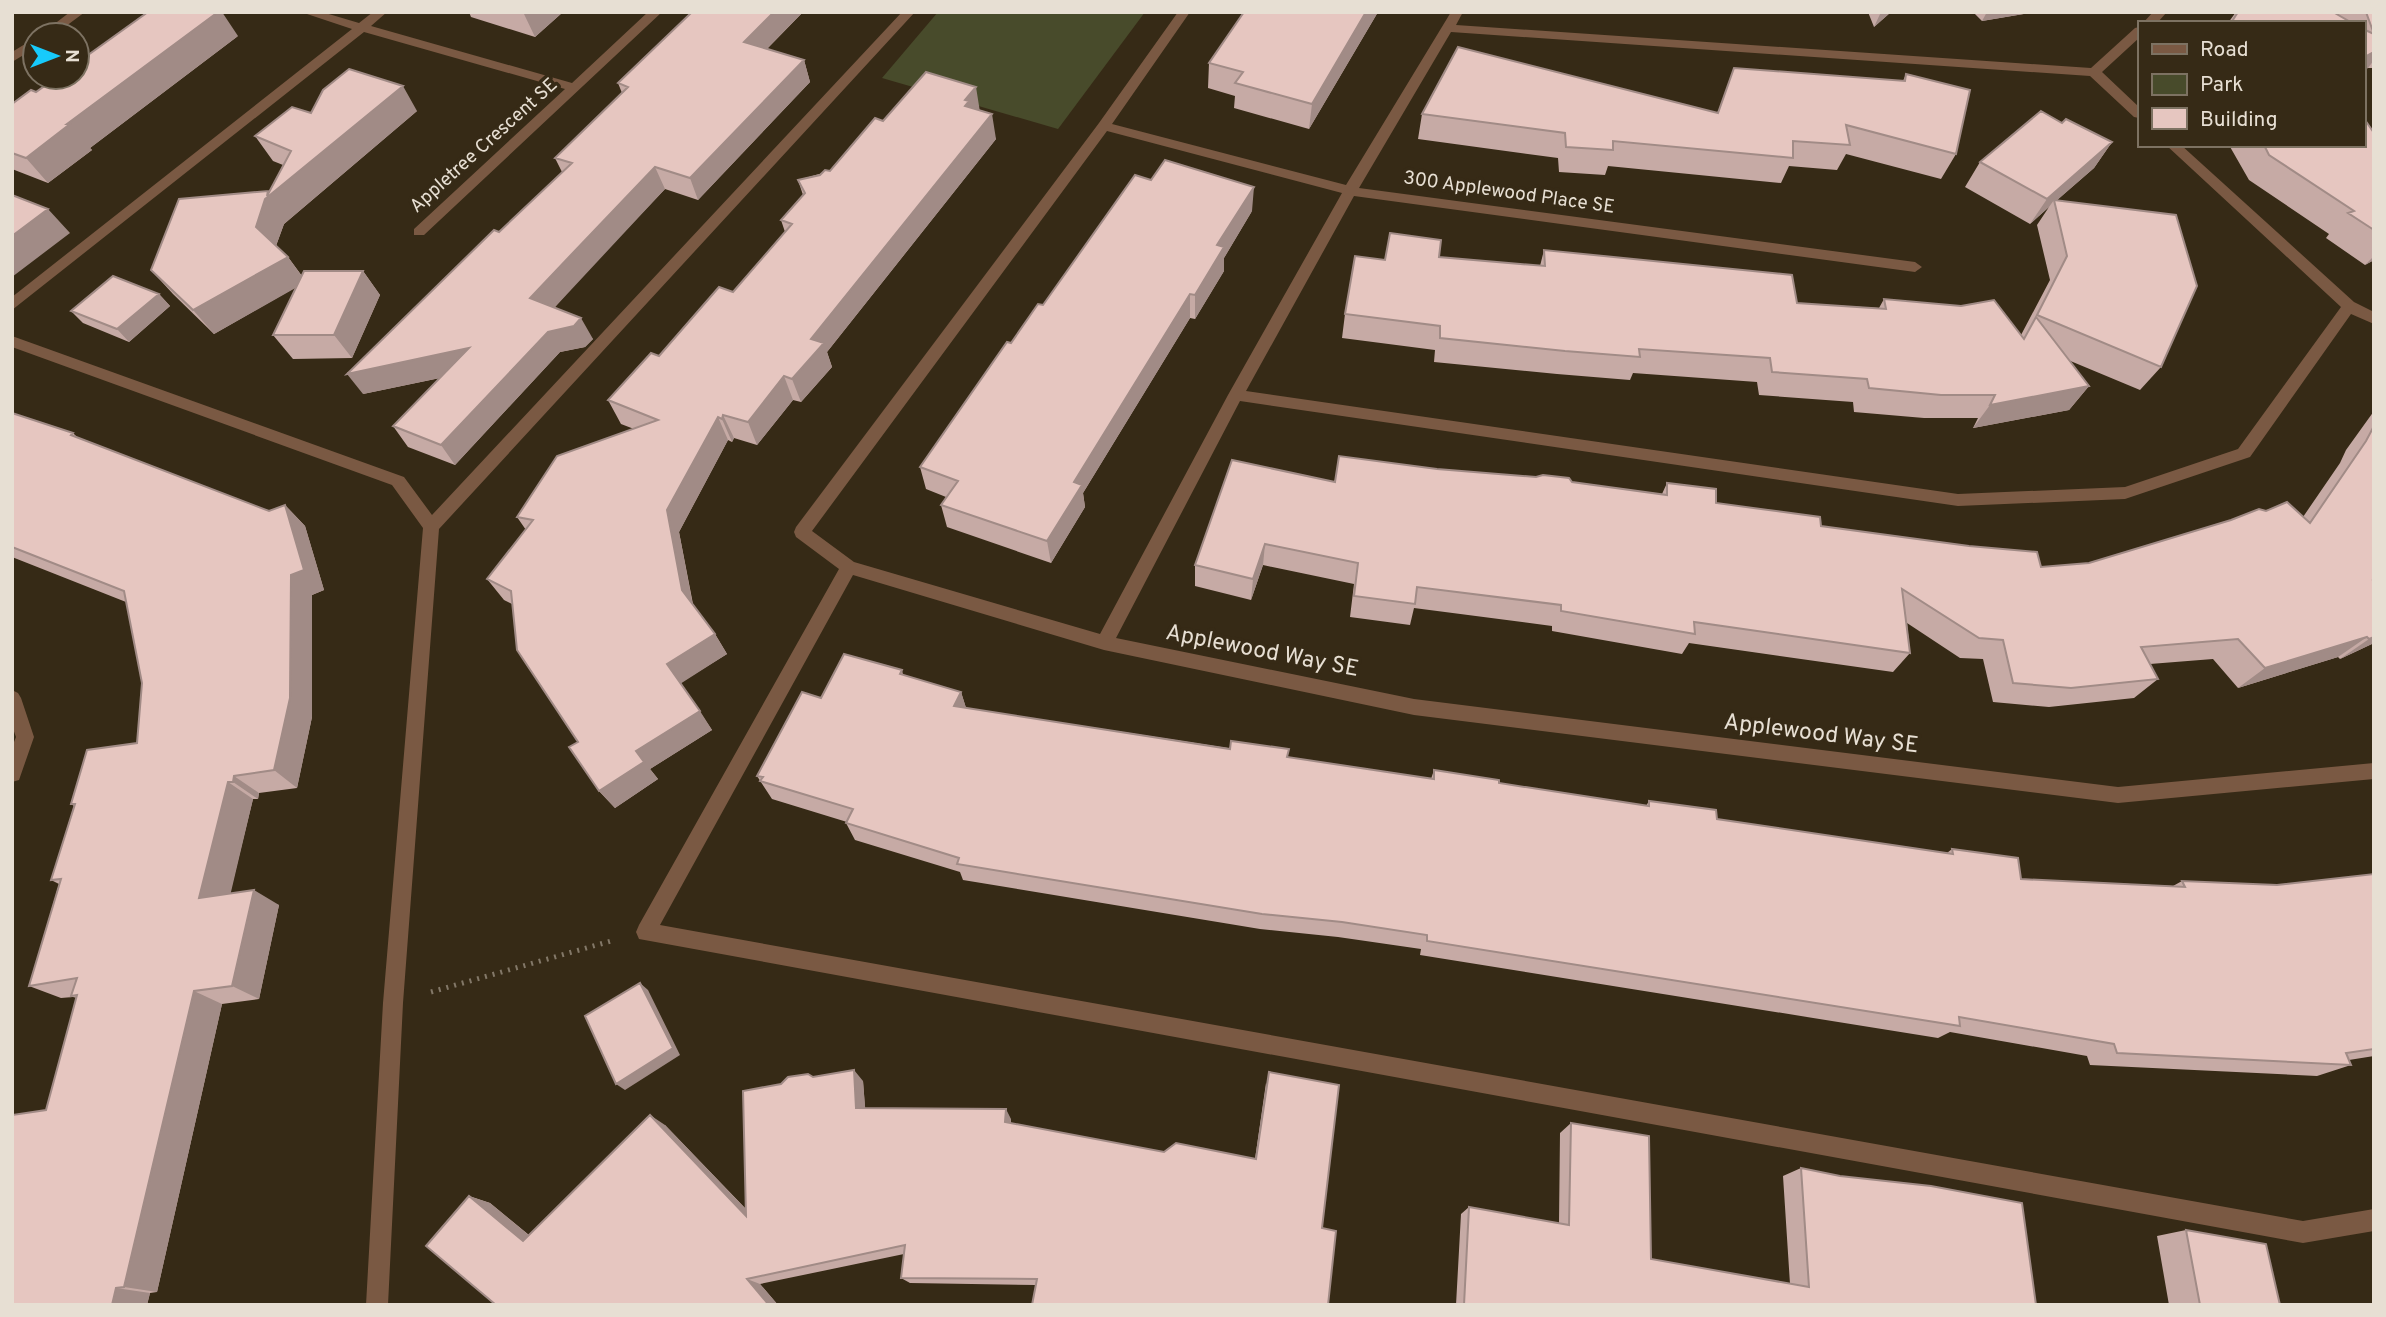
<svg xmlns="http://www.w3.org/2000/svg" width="2386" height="1317" viewBox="0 0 2386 1317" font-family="Overpass,sans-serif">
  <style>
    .green { fill: #484b2b }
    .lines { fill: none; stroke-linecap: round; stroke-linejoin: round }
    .path { stroke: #837868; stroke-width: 5; stroke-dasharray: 2 6; stroke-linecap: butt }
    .minor { fill: #7a5943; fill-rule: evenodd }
    .wall { fill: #c6aaa5 }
    .shaded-wall { fill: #a18b86 }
    .building { fill: #e6c6c0; stroke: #a18b86; stroke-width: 2 }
    .labels { text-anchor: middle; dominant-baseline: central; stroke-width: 7; stroke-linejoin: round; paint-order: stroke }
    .far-street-label { font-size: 19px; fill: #e7dfd3; stroke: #362a16 }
    .street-label { font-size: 23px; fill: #e7dfd3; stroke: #362a16 }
  </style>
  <rect width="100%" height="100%" fill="#362a16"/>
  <!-- green -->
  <path class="green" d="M938,12h207l-87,117 -176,-51z"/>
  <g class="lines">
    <!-- path -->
    <path class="path" d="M431,992l180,-51"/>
    <!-- minor -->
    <path class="minor" d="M70,12h15l-31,23h-14z
      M301,12h21l37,11 14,-11h14l-16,14 201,57 76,-71h14l-238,223h-10v-6l151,-140 -201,-57 -352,278v-13l340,-268z
      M902,12h13l-476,517 -36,474 -15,302h-22l17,-302 40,-475 -31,-43 -380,-138v-11l392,141 28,38z
      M1178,12h12l-78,112 234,61 105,-173h12l-7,13 635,43 44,-40 4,-1v11l-37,34 37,35v11l-5,-1 -44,-41 -639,-44 -92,156 556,74 7,5 -7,5 -561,-76 -108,195 712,103 167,-7 113,-38 103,-142 -175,-162h15l173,157 20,10v12l-23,-10 -101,143 -125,42 -167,7 -718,-105 -124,237 298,61 704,88 256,-24v16l-256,24 -704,-88 -310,-65 -251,-75 -193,350 1643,296 71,-12v22l-71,12 -1664,-304 -3,-7 3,-7 200,-356 -43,-32 -2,-5 2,-5 303,-404zM1107,131l235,62 -114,202 -128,239 -246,-72 -42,-31z
      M2153,12h14l-10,11h-14z
      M35,38v10l-23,14v-10z
      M12,690l6,3 3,5 13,39 -15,43 -7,2v-35l4,-10 -4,-11z"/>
  </g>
  <!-- wall -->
  <path class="wall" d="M469,12h94l-28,25 -64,-20z
    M692,12h111l-36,37 37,11 6,22 -112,118 -33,-11 -84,88 -27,31 39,31 -8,8 -25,5 -105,113 -47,-18 -15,-21 47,-48 -77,16 136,-162 63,-60 -7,-14 67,-65 -4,-10z
    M1378,12l-69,117 -75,-21 1,-12 -27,-8 1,-25z
    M1868,12h23l-17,15z
    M1973,12h63l-54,9z
    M2236,12h97l4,2 -1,-2h38v56h-6l-5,2v-47h-135z
    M238,36l-148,112 2,2 -44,33 -36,-14v-65l24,-12z
    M1906,74l50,80 -15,25 -95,-25 -9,16 -48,-4 -8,17 -173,-17 -3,9 -46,-3 -1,-14 -140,-19 4,-25 295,-2 186,-31z
    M980,110l16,29 -169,213 5,15 -31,35 -8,-2 -36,45 -23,-7 -2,4 -4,-2 -49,92 14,72 22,30 12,20 -47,29 32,47 -62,39 8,10 -43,29 -16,-17 -21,-49 -66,-138 -8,-4 -17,-21 39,-49 -9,-13 117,-88 -13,-5 -13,-24 51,-44 74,-64 52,-60 -4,-12 22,-25 -5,-15 32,-9 53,-50z
    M417,111l-133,113 -8,22 12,11 14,19 61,-5 17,24 -28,63 -59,1 -20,-24 23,-48 -82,47 -41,-40 -22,-24 118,-78 14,-27 -10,-4 -18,-25 56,-23z
    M2062,123l50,19 -18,26 -37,32 104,167 -21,23 -72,-30 21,26 -20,24 -96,18 5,-10h-54l-70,-6 -1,-10 -94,-7 -2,-13 -124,-9 -3,7 -73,-6 -123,-12 1,-12 -93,-12 3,-24 40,-54 54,-3 101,9 4,-16 253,53 82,5 5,-9 137,36 29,-55 -13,-55 12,-18 -19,17 -65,-37 15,-25z
    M2374,133v127l-9,5 -39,-27 3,-4 -80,-54 -20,-35h134z
    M1252,211l-28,47v13l-29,48 -5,-1 -107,175 2,14 -34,56 -104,-36 -6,-22 5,-8 -20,-8 -6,-22 91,-124 32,-38z
    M159,294l11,12 -41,36 -46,-19 -12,-12z
    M2374,411v168l-1,1 1,63 -34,16 -2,-2 -100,31 -25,-29 -63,5 8,15 -24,19 -85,9 -56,-5 -10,-43 -23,-1 -53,-35 3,30 -17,19 -204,-29 -7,11 -130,-23v-5l-138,-18 -4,17 -60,-8 4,-33 -91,-19 -12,35 -56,-14v-21l140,-83 102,-13 135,13 90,12 5,-11 49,20 105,23 220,41 48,-4 177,-52 37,6 37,-54 6,-13z
    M12,413l61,20 4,4 192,74 16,-6 20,21 19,64 -12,5v122l-15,71 -38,5 -1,6h-5l-23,94 49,12 -20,94 -37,5 -65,288 -7,1 -3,12h-135l34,-195 31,-112 -4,-1 -12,1 -32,-12 30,-102 -8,-4 23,-74 -3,-2 66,-61 5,-60 -16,-81 -114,-45z
    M902,670l1,5 58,17 5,16 465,71 3,-9 65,13 147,23 3,-5 68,18 230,34 5,-4 69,30 152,7 9,-5 95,4 97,-11v182l-25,4 2,5 -34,11 -227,-11 -3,-9 -137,-24 -12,6 -518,-83 1,-6 -83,-12 -78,-8 -297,-49 -3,-8 -105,-32 -9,-17 1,-1 -75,-23 -15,-23 64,-78z
    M813,1077l50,4 2,27 146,11v4l153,29 91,7 11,-76 56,145 -286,57 -126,-2 -9,-5 3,-24 -144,30 18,21h-282l-27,-109 21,7 39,32 136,-110 81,84z
    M1571,1123l80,136 139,25 -7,-108 18,-8 235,137h-580l5,-91 8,-7 90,16 1,-90z
    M2186,1230l94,75h-111l-12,-69z"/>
  <!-- shaded-wall -->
  <path class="shaded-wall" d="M218,12h4l16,24 -148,112 2,2 -44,33 -22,-25 41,-34z
    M526,12h37l-28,25 -11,-23z
    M774,12h29l-52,53 -7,-23z
    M1366,12h12l-69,117 3,-25z
    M1881,12h10l-17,15z
    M1987,12h49l-54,9z
    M2374,52v8l-6,8 -5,2v-12z
    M804,60l6,22 -112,118 -8,-22z
    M403,86l14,25 -133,113 -10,27 -18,-24 9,-28z
    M976,87l4,25 -11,19 -4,-31z
    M992,114l4,25 -169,213 5,15 -31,35 -9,-23 19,-40z
    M2112,142l-18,26 -39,34 -1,-2 -5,7 -19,17 17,-25z
    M655,167l10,22 -122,131 -13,-22z
    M1254,187l-2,24 -28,47v13l-29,48v-24l22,-50z
    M48,209l22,24 -58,44v-41z
    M2374,256v4l-9,5z
    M288,257l18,25 -92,52 -21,-24z
    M363,271l17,24 -28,63 -18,-23z
    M159,294l11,12 -41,36 -12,-13z
    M1190,294v24l-107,175 2,14 -34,56 -4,-22 27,-59z
    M581,318l12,21 -8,8 -25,5 -105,113 -14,-20 107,-113z
    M469,348l14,21 -120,25 -16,-20z
    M784,376l9,24 -36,45 -9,-23z
    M2089,386l-20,24 -96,18 17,-23z
    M723,415l11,23 -2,4 -10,-23z
    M718,417l10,23 -49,92 15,79 -12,-21 -15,-80z
    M285,505l20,21 19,64 -12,5v122l-15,71 -23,-18z
    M1265,544l-2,21 -12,35 2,-21z
    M715,634l12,20 -47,30 -13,-20z
    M2367,637l-29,20 -100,31 27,-20z
    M2374,637v6l-34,16 29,-20z
    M961,692l6,19 -13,-5z
    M700,711l12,19 -62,39 8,10 -43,29 -16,-17 37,-40z
    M234,776l25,17 -1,6 -25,-17z
    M228,782l25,17 -27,114 -27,-15z
    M254,890l25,15 -20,94 -27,-13z
    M640,983l8,7 32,65 -55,35 -9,-6z
    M194,991l28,13 -65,288 -33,-5z
    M854,1070l9,11 3,37 -10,-10z
    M1006,1109l5,10 -1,12 -5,-9z
    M650,1115l15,10 94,98 -13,-7z
    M469,1196l21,7 53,44 -20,-6z
    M747,1279l13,5 18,21h-9z
    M116,1288l34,5 -3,12h-35z"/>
  <!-- building -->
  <path class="building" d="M148,12h70l-151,112h3l-44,34 -14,-5v-49l19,-14 5,2 21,-15h20v-14z
    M692,12h82l-30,30 60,18 -114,118 -35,-11 -85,89 -40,42 51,20 -7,8 -26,6 -107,113 -48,-19 76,-78 -122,26 147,-144 5,2 73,-69 -17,-5 73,-71 -10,-4z
    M1244,12h122l-54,92 -77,-21 8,-11 -34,-9z
    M2238,12h95l19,11h-121z
    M2366,12h8v22z
    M2363,29l11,5v18l-11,6z
    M1458,47l260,66 16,-45 171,13 1,-7 64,16 -14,64 -110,-29 4,20 -57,-4v17l-180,-17v9l-47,-3 -1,-14 -143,-19z
    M349,69l54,17 -138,113 -9,28 32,30 -95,53 -42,-40 28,-71 89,-8 -1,5 24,-45 -36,-15 37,-29 19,6 12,-23z
    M926,72l50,15 -11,13 4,1 -4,5 27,8 -181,225 13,4 -32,36 -8,-3 -36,46 -25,-7 -1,4 -4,-2 -51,93 15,80 33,44 -48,30 33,47 -64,40 8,11 -45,29 -30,-44 9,-5 -61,-92 -6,-59 -24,-12 46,-59 -16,-3 40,-61 101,-36 -50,-20 43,-47 8,3 60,-69 14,5 59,-68 -11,-4 24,-27 -7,-13 22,-5 5,-5 5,1 45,-53 8,3z
    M2041,111l21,12 4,-4 46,23 -65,57 -67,-37z
    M2363,117l11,16v97l-26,-17 6,-2 -85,-56 -5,-10h99z
    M1165,160l89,27 -37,58 7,2 -29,48 -5,-1 -116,188 8,3 -35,56 -106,-36 17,-24 -38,-14 87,-125 4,1 27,-39 5,1 92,-130 16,5z
    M12,195l36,14 -36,27z
    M2054,200l122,15 21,71 -36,81 -124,-52 30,-59z
    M1390,233l51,7 -2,17 106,9 -1,-16 248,25 5,28 89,6 -2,-10 77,7 33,-6 30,39 12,-22 53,69 -99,19 5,-10h-54l-72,-7 -2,-9 -95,-7 -2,-14 -131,-9 1,8 -75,-6 -125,-13v-12l-95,-12 10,-58 30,4z
    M304,271h59l-29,64h-61z
    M113,276l46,18 -42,35 -46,-18z
    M12,413l61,20 -2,2 198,76 16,-6 19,65 -13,5 -1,123 -16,72 -40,6 -1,6h-5l-29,116 55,-8 -22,96 -38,5 -70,296 -8,1 -4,17h-100v-190l34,-5 31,-115 -6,1 6,-18 -48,8 32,-107 -10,1 24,-76h-4l16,-54 50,-7 5,-60 -18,-92 -112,-44z
    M2374,426v153l-1,1 1,1v56l-5,2 -2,-2 -102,31 -27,-29 -97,8 17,32 -87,9 -58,-5 -10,-43 -24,-2 -77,-49 8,64 -216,-31 1,12 -134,-23v-6l-144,-18 -2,17 -61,-8 4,-33 -93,-19 -12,35 -58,-14 37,-105 103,22 4,-26 98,13 99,8 7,-2 26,3 3,4 95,13v-12l49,6v14l104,14 1,9 148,20 68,6 4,15 48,-4 142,-43 28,-11 7,2 21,-9 23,21 56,-82z
    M844,654l58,16 -2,4 61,18 -7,14 276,43 1,-8 58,8 -2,8 147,22v-9l65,10v3l150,23v-5l67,9 1,9 236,35 -1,-5 66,9 3,21 164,8 -3,-6 95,4 97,-11v175l-28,4 5,12 -234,-12 -3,-9 -155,-27 1,9 -533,-85v-6l-85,-13 -80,-8 -305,-50 2,-6 -113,-35 7,-14 -93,-28 3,-4 -6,-1 45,-84 19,6z
    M640,983l33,65 -57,36 -31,-68z
    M854,1070l2,38 150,1 -1,13 159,30 12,-9 80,16 13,-87 70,13 -17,143 14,3 -8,74h-296l5,-26 -136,-1 4,-33 -158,34 22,26h-273l-70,-59 43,-50 54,45 127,-126 96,101 -3,-125 38,-7 7,-7 20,-3 5,3z
    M1571,1123l78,13 2,123 158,28 -8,-119 39,8 91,10 91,17 14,102h-572l5,-98 100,18z
    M2186,1230l80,14 14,61h-80z"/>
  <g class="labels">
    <!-- far-street labels -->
    <g class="far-street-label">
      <text transform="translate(484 146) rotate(-42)">Appletree Crescent SE</text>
      <text transform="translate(1509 193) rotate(8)">300 Applewood Place SE</text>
    </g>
    <!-- street labels -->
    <g class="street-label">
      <text transform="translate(1262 652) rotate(11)">Applewood Way SE</text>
      <text transform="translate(1821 735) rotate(7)">Applewood Way SE</text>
    </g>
  </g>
  <!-- border -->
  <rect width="2386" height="1317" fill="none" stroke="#e7dfd3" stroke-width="28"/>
  <!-- legend -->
  <rect x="2138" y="21" width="228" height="126" fill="#362a16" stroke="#7d7262" stroke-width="2"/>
  <rect x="2152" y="44" width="35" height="10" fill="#7a5943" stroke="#7d7262" stroke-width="2"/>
  <text x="2200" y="56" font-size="21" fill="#e7dfd3">Road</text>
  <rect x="2152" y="74" width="35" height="21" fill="#484b2b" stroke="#7d7262" stroke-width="2"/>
  <text x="2200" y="91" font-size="21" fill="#e7dfd3">Park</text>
  <rect x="2152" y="108" width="35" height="21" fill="#e6c6c0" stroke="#7d7262" stroke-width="2"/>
  <text x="2200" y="126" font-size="21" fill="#e7dfd3">Building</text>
  <!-- north arrow -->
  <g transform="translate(56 56) rotate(90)"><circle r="33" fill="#362a16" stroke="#7d7262" stroke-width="2"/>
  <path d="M0-5L12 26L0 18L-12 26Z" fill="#17cafb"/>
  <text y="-10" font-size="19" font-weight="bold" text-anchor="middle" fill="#e7dfd3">N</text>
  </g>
</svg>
